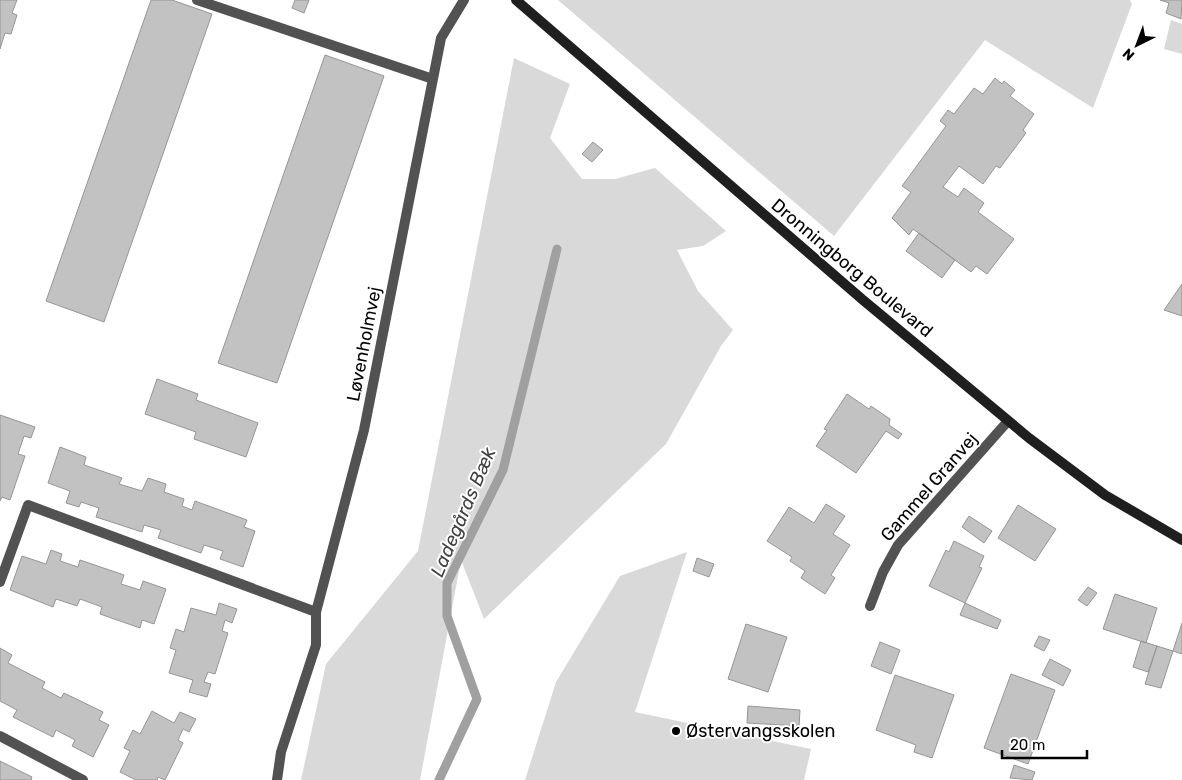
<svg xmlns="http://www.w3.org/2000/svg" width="1182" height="780" viewBox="0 0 1182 780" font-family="Rubik,sans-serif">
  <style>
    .green { fill: #d9d9d9 }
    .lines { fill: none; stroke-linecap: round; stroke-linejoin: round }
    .stream { stroke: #a0a0a0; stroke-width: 9 }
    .building { fill: #c2c2c2; stroke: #969696 }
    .street { stroke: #525252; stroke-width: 10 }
    .secondary { stroke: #1f1f1f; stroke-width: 10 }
    .poi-dot { fill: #000; stroke: #fff; stroke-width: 2 }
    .labels { text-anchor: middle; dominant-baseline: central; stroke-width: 4; stroke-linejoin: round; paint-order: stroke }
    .street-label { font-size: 18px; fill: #000; stroke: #fff }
    .poi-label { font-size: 18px; fill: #000; stroke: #fff; text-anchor: start }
    .water-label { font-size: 19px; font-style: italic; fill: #414141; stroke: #fff }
  </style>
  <rect width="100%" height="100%" fill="#fff"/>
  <!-- green -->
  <path class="green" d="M558,0h572l2,4 -39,104 -108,-68 -151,196z
    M1171,20l11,4v30l-18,-5z
    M514,58l56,26 -20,54 32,41h33l40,-11 71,63 -23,15 -26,4 21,41 35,39 -12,16 -55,98 -182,175 -23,-59 -41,220h-119l25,-116 92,-113z
    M687,552l-52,160 176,37 -7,31h-279l31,-98 64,-106z"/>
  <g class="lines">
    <!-- stream -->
    <path class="stream" d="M439,780l38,-81 -30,-83v-33l56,-113 54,-221"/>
  </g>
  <!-- building -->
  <path class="building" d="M0,0h17l-5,13 5,2 -6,19 -6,-1 -5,16z
    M151,0h21l40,14 -108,308 -58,-21z
    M295,0h14l-5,13 -12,-5z
    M1160,0h22l-1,19 -15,-6 3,-10z
    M325,55l59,21 -107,307 -59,-20z
    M995,78l7,6 2,-3 11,9 -5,6 24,18 -11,16 3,3 -26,35 -4,-2 -13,18 -24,-18 -16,21 15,10 6,-9 20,15 -6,9 36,27 -27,35 -11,-8 -5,6 -58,-43 -4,6 -17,-17 19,-26 -9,-6 44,-60 -6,-5 8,-11 6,4 20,-26 9,6z
    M593,142l10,8 -11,12 -10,-8z
    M919,233l36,27 -13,18 -36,-27z
    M1182,284v32l-18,-6z
    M157,379l41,15 -2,6 62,23 -12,34 -52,-18 2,-7 -51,-18z
    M847,394l22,15 2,-3 19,13 -1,6 13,9 -4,5 -12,-8 -30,42 -40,-27 11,-16 -3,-1z
    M0,415l35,12 -4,11 -7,-2 -6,18 7,2 -15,44 -8,-3 -2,4z
    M60,447l26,10 -2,8 38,13 -3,6 23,7 6,-13 18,6 -2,8 20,7 -2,7 10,4 3,-9 52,19 -3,7 11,4 -12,36 -23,-8 3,-8 -19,-6 -3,8 -43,-15 3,-8 -17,-5 -2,7 -46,-15 3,-9 -18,-6 -2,5 -13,-4 4,-12 -22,-8z
    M826,504l19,12 -12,18 17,11 -19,30 4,3 -10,16 -24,-16 4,-7 -15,-10 2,-4 -25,-16 22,-34 25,16z
    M1018,505l38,24 -21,32 -37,-23z
    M969,516l23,15 -8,12 -22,-16z
    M954,541l30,15 -5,11 3,1 -17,35 -36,-17 17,-36 3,2z
    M51,550l11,4 -2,7 18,6 2,-7 44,15 -3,9 19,6 3,-9 23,8 -12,35 -12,-4 -2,8 -40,-14 2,-7 -22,-8 -3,7 -21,-7 -3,8 -43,-17 12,-34 24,8z
    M697,558l17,6 -5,13 -16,-6z
    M1088,587l9,6 -10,13 -9,-6z
    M1115,594l42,14 -11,35 -43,-14z
    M219,603l18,6 -5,14 -7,-3 -3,11 6,2 -13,41 -7,-2 -4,10 7,2 -4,13 -18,-5 4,-12 -24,-7 7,-23 -6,-2 6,-19 8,3 7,-24 25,7z
    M965,603l36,17 -4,9 -37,-14z
    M1182,623v31l-9,-3z
    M746,624l41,13 -19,55 -40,-13z
    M1039,636l11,4 -6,11 -10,-5z
    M1141,641l16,5 -9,26 -15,-5z
    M880,642l20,8 -9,24 -20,-8z
    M1157,646l16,5 -12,37 -16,-4z
    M0,648l12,7 -4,8 37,19 -3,6 19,10 3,-5 39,19 -4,8 10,5 -16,32 -21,-11 3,-6 -19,-10 -3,7 -40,-20 4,-7 -17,-9z
    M1050,659l21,11 -8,16 -21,-11z
    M1011,674l44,16 -27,74 -44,-16z
    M895,675l59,20 -22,63 -18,-6 2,-7 -40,-15z
    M748,706l52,4 -1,16 -52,-3z
    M152,711l22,12 6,-11 16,7 -7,13 -6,-3 -5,11 5,3 -18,37 -7,-3 -1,3h-21l-16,-8 10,-21 -6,-3 9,-18 7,4z
    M0,761l32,16 -1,3h-31z
    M1014,765l21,7 -3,8 -22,-2z"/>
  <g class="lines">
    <!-- street -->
    <path class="street" d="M197,0l236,79
      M0,582l28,-77 288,107
      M870,606l13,-34 15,-27 110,-124
      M0,736l83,44
      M277,780l4,-28 35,-107v-33l48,-182 77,-392 23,-38"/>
    <!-- secondary -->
    <path class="secondary" d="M516,0l347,300 166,138 76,57 77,45"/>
  </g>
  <!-- markers -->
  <circle class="poi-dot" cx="676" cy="731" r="5"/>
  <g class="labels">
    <!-- street labels -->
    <g class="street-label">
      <text transform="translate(852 268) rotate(40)">Dronningborg Boulevard</text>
      <text transform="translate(364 344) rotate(-79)">Løvenholmvej</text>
      <text transform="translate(929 487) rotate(-49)">Gammel Granvej</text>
    </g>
    <!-- poi labels -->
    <g class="poi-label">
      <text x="686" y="731">Østervangsskolen</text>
    </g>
    <!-- water labels -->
    <g class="water-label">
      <text transform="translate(463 512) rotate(-67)">Ladegårds Bæk</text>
    </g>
  </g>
  <!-- north arrow -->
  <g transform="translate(1137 45) rotate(222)" stroke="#ffffff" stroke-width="4" paint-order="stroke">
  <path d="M0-4L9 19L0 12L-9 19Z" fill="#000000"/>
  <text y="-8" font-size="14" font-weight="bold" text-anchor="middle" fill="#000000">N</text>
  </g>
  <!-- scale -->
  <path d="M1002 750v8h85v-8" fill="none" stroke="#000000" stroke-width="2.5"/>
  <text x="1010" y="750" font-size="15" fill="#000000" stroke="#ffffff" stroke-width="4" paint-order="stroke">20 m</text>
</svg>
